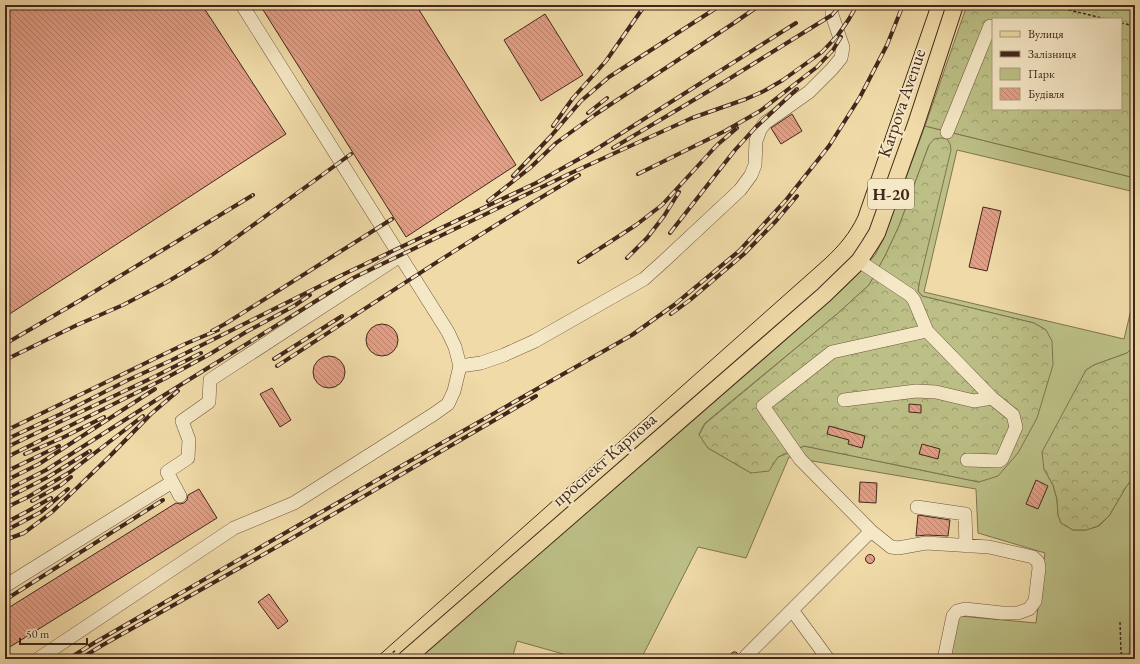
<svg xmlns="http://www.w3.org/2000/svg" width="1140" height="664" viewBox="0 0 1140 664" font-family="'EB Garamond',serif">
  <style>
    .green { fill: #bcc086; stroke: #7f7451; fill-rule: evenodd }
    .forest { fill: url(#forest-crowns); stroke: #7f7451; fill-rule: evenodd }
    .water { fill: url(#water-rules); stroke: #77806f }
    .building { fill: url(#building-back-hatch); stroke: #42271c }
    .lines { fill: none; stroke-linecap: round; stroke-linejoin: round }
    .minor-casing { stroke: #6e543f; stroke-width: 14 }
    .major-casing { stroke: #42271c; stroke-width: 18 }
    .path { stroke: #42271c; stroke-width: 1.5; stroke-dasharray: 3 2; stroke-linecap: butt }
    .minor { stroke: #f5e8c6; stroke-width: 13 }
    .major { stroke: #f0dba8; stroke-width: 16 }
    .tram { stroke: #42271c; stroke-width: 1 }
    .rail-casing { stroke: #42271c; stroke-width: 4 }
    .rail { stroke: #f5e8c6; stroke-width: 2.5; stroke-dasharray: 8; stroke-linecap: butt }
    .labels { text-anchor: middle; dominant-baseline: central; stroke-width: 4; stroke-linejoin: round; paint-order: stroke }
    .shield { fill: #f5e8c6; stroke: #78614f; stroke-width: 1 }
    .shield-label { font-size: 17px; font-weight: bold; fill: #42271c }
    .street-label { font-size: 18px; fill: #42271c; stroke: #f5e8c6 }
  </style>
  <defs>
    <pattern id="forest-crowns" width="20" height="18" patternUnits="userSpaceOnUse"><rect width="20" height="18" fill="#bcc086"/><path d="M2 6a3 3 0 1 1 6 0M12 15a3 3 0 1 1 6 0" fill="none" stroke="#9a9c6d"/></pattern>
    <pattern id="water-rules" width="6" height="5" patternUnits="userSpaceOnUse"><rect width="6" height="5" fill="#9abba7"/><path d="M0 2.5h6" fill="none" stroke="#7f9887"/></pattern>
    <pattern id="building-back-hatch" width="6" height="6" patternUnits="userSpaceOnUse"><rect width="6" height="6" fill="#e49f86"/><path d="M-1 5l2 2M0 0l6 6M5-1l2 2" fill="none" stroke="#ba826d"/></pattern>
  </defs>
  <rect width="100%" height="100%" fill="#f0dba8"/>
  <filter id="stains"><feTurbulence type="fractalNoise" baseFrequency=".005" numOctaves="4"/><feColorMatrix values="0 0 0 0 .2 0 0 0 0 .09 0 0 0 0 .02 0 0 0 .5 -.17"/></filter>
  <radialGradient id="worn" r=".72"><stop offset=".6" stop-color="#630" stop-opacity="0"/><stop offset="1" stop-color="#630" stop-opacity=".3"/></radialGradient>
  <!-- green -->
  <path class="green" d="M925,126l210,52v14l-178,-42 -33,142 200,47 11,-46v52l-8,8 -33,12 -8,5 -42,99 9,16 4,14 1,16 3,8 12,7h13l13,-4 10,-10 17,-29 9,-12v76l-6,108h-179l9,-43 77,7 9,-70 -67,-20 -2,-44 -187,-32 -43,101 -48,-11 -57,112h-60l-64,-18 -5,18h-98l324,-281 95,-80 21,-20 21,-23 8,-15zM929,145l-10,139 -1,7 4,5 112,27 12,7 -67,152 -175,-36 -26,11 -27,16 -43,-25 -9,-14 6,-11 132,-109 32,-29 16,-29 14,-30z"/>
  <!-- forest -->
  <path class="forest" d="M967,5h168v173l-210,-52zM993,19h128v90h-128z
    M941,138l6,1 3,5 1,6 -32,134 -1,7 4,5 112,27 12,7 6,11 1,24 -16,53 -19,35 -20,23 -19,6 -175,-36 -26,11 -9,14 -18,2 -43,-25 -9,-13 6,-11 132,-110 32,-29 16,-29 14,-30 30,-81 5,-6z
    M1135,345v130l-9,12 -17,29 -11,10 -12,4h-13l-12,-7 -3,-8 -1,-16 -4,-14 -9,-16 -2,-17 44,-82 8,-5 33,-12z"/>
  <!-- water -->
  <path class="water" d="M1135,551v108h-6l5,-107z"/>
  <!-- building -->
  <path class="building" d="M5,5h197l84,129 -281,183z
    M260,5h156l100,160 -110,72z
    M545,14l38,61 -42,26 -37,-61z
    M792,114l10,17 -21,13 -10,-16z
    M983,207l18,4 -14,60 -18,-4z
    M366 340a16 16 0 1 1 32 0a16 16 0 1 1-32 0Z
    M313 372a16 16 0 1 1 32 0a16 16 0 1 1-32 0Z
    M272,388l19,32 -11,7 -20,-33z
    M909,404l12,1v8l-12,-1z
    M829,426l36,10 -3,12 -14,-4 1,-4 -22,-6z
    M922,444l18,5 -2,10 -19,-5z
    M1036,480l12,6 -10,23 -12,-5z
    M860,482l17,1 -1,20 -17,-1z
    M199,489l18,29 -212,132v-40l171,-107 4,1 4,-1 3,-3 1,-5z
    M918,515l32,5 -2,16 -21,-1 -11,1z
    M865.5 559a4.5 4.5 0 1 1 9 0a4.5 4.5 0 1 1-9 0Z
    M269,594l19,27 -10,8 -20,-27z
    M733,652h3l2,2 1,5h-14z"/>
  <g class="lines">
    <!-- minor casing -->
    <g class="minor-casing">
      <path id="minor" d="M947,132l43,-106
        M859,261l51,34 4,5 13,31 65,67 21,17 3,12 -14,32 -3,2 -32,-1
        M927,331l-95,21 -69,54 37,53 71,72 20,16 7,1 28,-5 63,4 44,10 5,5 1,6 -4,33 -6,8 -11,4h-16l-37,-4 -8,2 -4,5 -9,43
        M460,366l21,-3 23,-8 31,-14 109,-62 20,-18 76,-71 11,-15 4,-10 1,-24 4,-11 5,-7 44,-31 23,-23 9,-11 2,-11 -11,-32v-10
        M844,400l72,-9 20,1 38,9 18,-3
        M180,496l-13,-24 21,-14 1,-18 -7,-19 27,-19 1,-22 190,-124
        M917,507l48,7 1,32
        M5,586l167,-104
        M792,610l36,49
        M746,656l125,-125
        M38,659l196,-131 60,-25 140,-89 14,-10 6,-13 6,-25 -5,-19 -7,-15 -206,-327"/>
    </g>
    <!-- major casing -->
    <g class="major-casing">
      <path id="major" d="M406,659l418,-364 35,-34 10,-15 8,-13 39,-109 39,-119"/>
    </g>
    <!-- path -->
    <path class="path" d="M1049,5l57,14
      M1121,23l14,3
      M1134,341h1
      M1120,622l1,30 2,7
      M385,659l11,-9"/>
    <!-- minor -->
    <use href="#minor" class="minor"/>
    <!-- major -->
    <use href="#major" class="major"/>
    <!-- tram -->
    <path class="tram" d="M375,659l450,-400c14,-13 25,-26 33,-43l73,-211"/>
    <!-- rail casing -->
    <g class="rail-casing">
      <path id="rail" d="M588,113l19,-15
        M553,126l20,-28 33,-37 39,-56
        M613,148l111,-66 108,-67 9,-10
        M638,174l87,-43 35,-20 57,-44 16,-17 8,-13
        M513,176l38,-40 30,-35 28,-24 112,-72
        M488,201l42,-33 26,-25 40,-29 138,-91 26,-18
        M670,233l65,-83 20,-22 42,-39
        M627,258l20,-20 17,-22 15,-24
        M579,262l57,-37 26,-20 55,-60 20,-17
        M671,314l19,-14 54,-46 32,-33 21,-25
        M212,331l13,-7 167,-105
        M5,344l74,-43 174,-106
        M274,359l68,-43
        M5,360l72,-35 46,-20 44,-23 45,-27 139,-101
        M277,366c100,-65 199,-131 302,-191
        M5,431l180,-87 33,-14
        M5,440l60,-28 63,-32 44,-20 170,-85 194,-92 59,-33 201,-127
        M5,448l151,-72 45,-23
        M25,454l39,-17 40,-20
        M5,458l161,-80 44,-24 36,-22 48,-26 16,-11
        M5,472l54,-26
        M5,481l34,-17 116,-75
        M5,491l41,-21 107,-68 200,-124 218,-105 68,-31 53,-24 54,-19 18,-8 19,-11 39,-28 16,-17 11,-16 8,-14
        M5,499l43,-22 42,-26
        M32,501l29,-16 10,-8
        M5,508l23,-11 42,-25 73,-56
        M5,523l23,-12 23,-13
        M5,531l36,-19 27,-23
        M5,540l19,-7 28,-21 57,-55 42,-43 27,-23
        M5,600l158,-100
        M68,659l26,-16 316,-182 222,-126 42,-30 65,-54 47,-51 43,-54 31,-49 27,-52 16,-40
        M80,659l21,-13 188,-106 247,-144"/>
    </g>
    <!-- rail -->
    <use href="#rail" class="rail"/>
  </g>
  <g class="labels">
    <!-- shield labels -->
    <rect class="shield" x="868" y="179" width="46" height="30" rx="3"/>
    <g class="shield-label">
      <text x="891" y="194">Н-20</text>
    </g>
    <!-- street labels -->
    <g class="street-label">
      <text transform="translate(901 103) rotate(-71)">Karpova Avenue</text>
      <text transform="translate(604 459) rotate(-41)">проспект Карпова</text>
    </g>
  </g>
  <!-- margin -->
  <rect width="1140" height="664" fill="none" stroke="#f0dba8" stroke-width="20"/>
  <rect x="6" y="6" width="1128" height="652" fill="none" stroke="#42271c" stroke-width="2"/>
  <rect x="10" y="10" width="1120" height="644" fill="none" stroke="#42271c"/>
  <!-- legend -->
  <rect x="992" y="18" width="130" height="92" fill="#f5e8c6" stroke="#ad9b82"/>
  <rect x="1000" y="31" width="20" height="6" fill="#f0dba8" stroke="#ad9b82"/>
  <text x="1028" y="38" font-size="12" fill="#42271c">Вулиця</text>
  <rect x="1000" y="51" width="20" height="6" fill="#42271c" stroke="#ad9b82"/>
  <text x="1028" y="58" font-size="12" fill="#42271c">Залізниця</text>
  <rect x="1000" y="68" width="20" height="12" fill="#bcc086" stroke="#ad9b82"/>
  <text x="1028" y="78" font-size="12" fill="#42271c">Парк</text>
  <rect x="1000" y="88" width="20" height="12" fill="url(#building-back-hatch)" stroke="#ad9b82"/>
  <text x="1028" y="98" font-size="12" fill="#42271c">Будівля</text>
  <!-- scale -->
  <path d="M20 638v6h67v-6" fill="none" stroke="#42271c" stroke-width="2"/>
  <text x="26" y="638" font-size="12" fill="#42271c" stroke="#f5e8c6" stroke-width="3" paint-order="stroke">50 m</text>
  <rect width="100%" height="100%" filter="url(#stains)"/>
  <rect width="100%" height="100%" fill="url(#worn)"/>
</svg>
